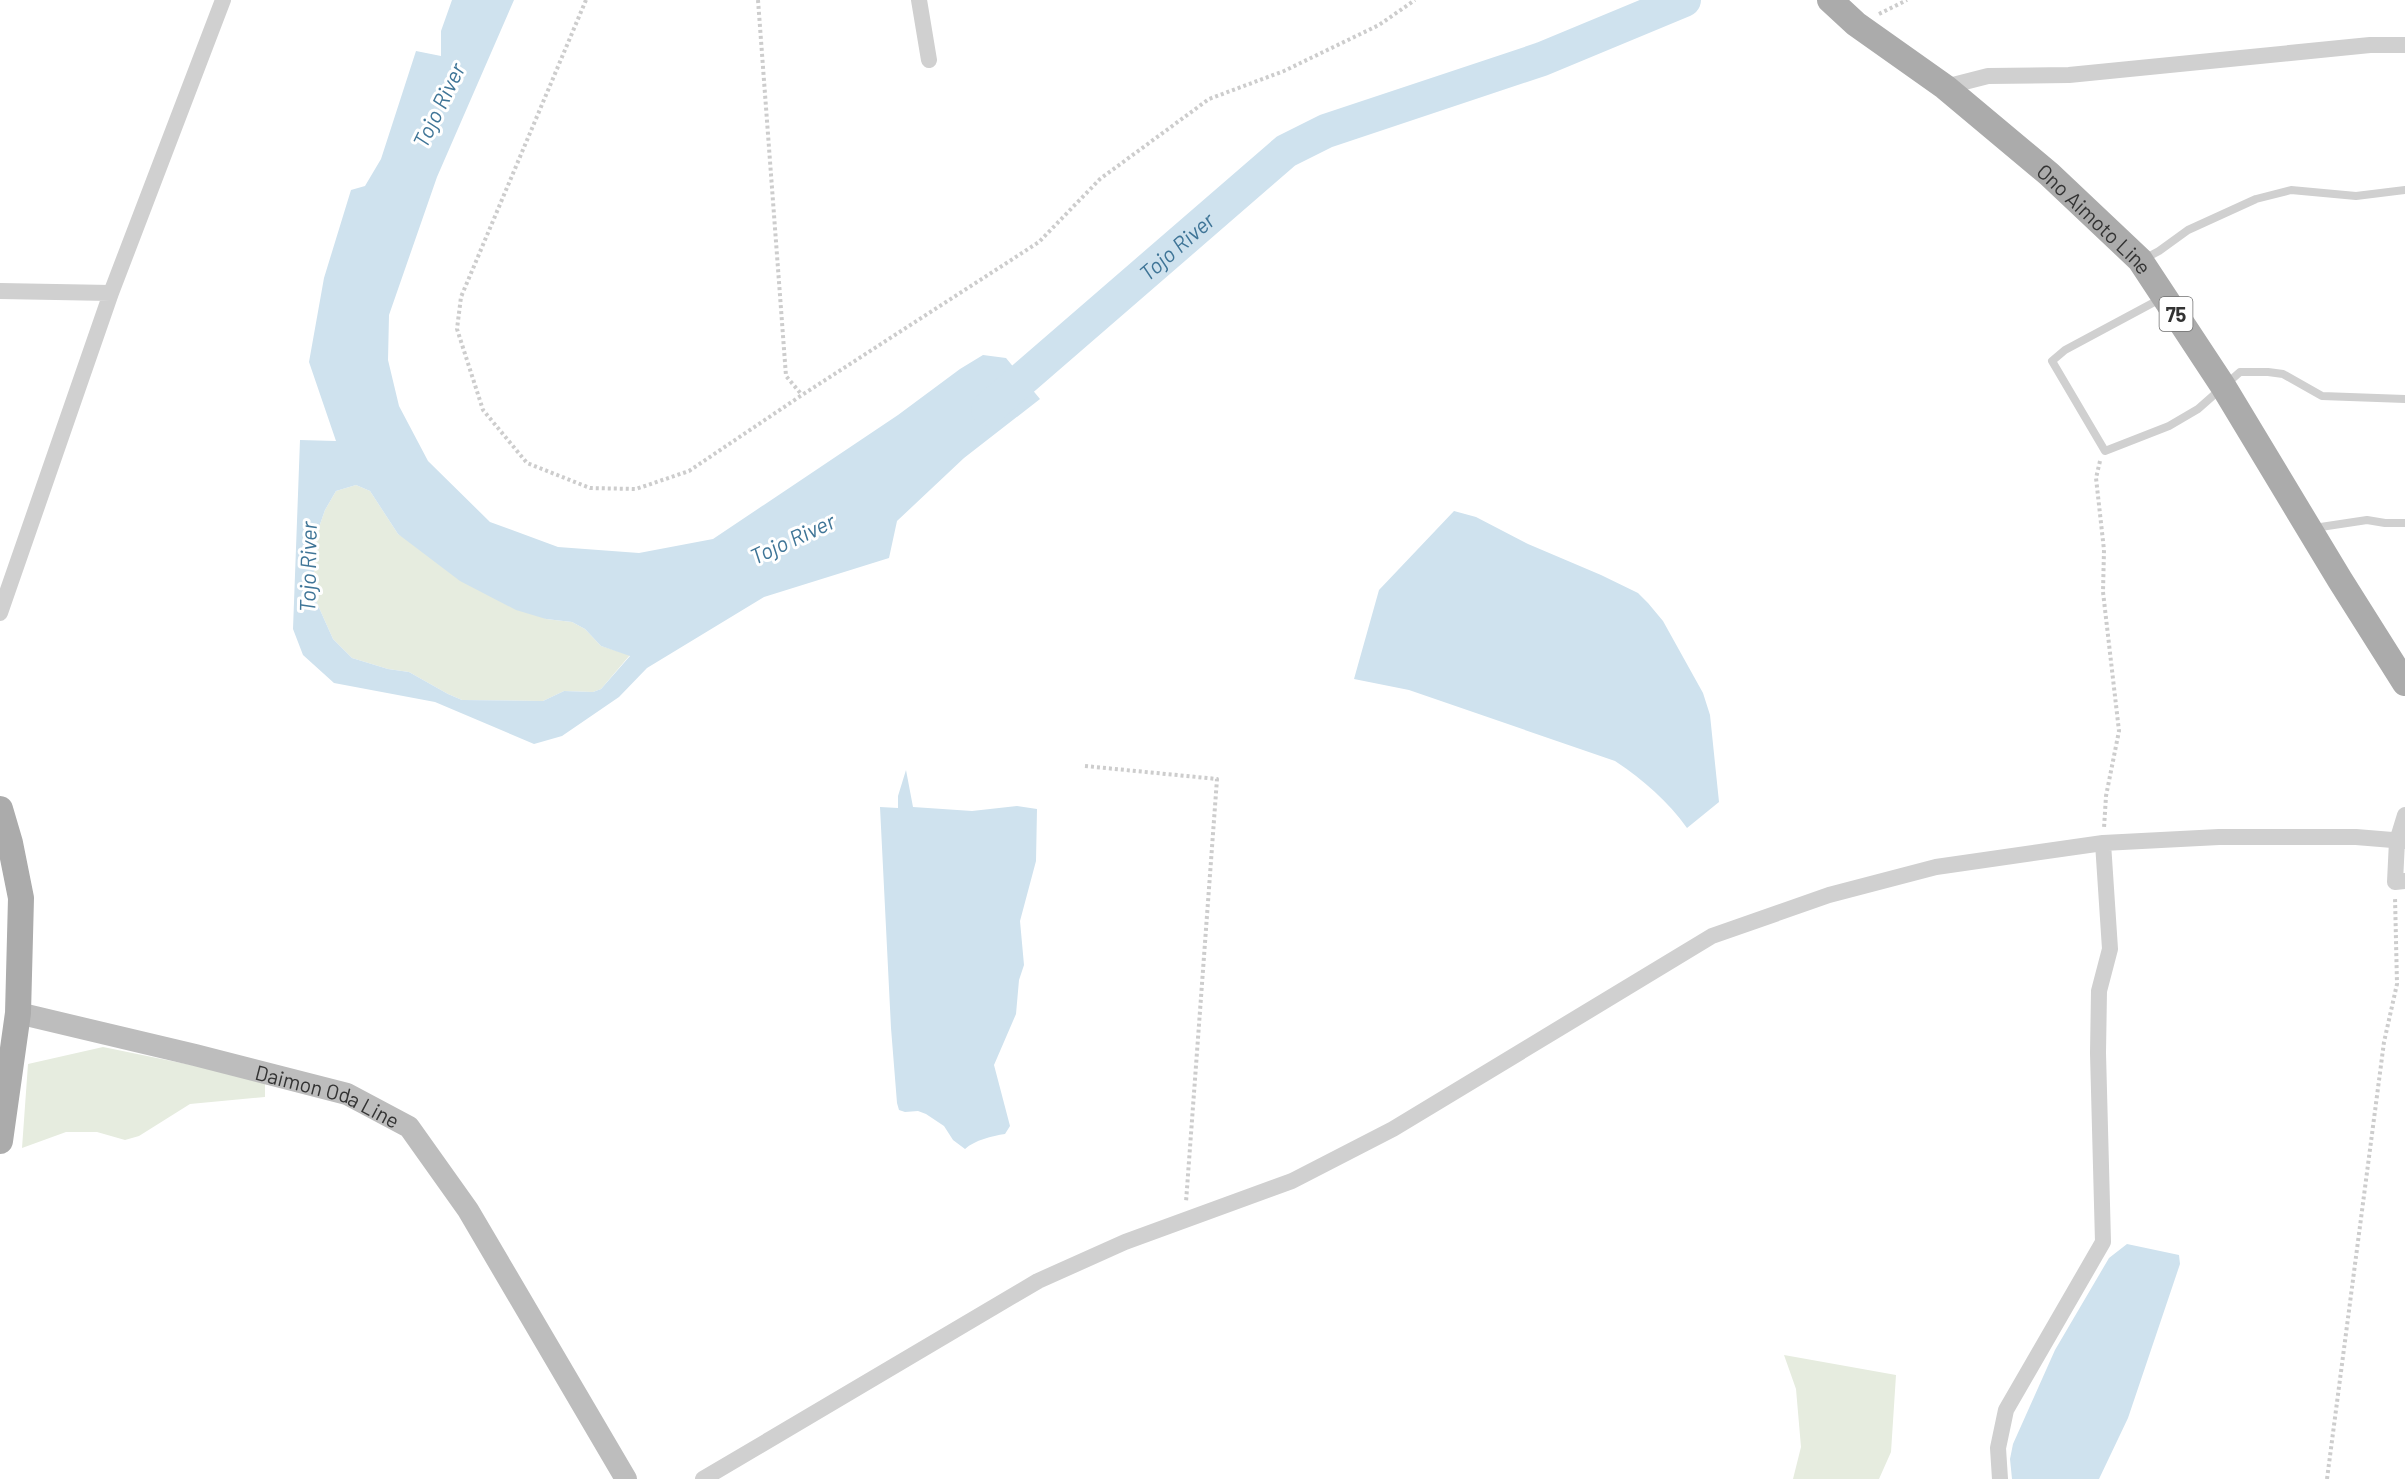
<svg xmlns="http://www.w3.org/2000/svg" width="2405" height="1479" viewBox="0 0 2405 1479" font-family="Barlow,sans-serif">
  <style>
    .green { fill: #e6ecdf }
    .water { fill: #cfe2ee; fill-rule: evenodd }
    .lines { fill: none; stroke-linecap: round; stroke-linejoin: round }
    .river { stroke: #cfe2ee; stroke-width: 34 }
    .path { stroke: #cdcdcd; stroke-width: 4; stroke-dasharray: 3 3; stroke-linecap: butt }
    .service { stroke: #d0d0d0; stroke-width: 8 }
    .minor { stroke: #d0d0d0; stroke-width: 16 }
    .secondary { stroke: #bdbdbd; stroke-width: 22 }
    .primary { stroke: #ababab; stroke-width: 26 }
    .labels { text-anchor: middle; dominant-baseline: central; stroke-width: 6; stroke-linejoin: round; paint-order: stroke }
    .shield { fill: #fff; stroke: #707070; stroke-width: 1.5 }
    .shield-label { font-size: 20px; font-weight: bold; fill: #333 }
    .street-label { font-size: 21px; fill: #333; stroke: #fff }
    .water-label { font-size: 22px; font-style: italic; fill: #3f7597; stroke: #fff }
  </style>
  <rect width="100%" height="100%" fill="#fff"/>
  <!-- green -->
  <path class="green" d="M356,485l14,6 28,43 148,85 26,3 13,7 16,17 29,9 -29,34 -8,3 -29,-1 -21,10 -81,-1 -14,-6 -39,-22 -21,-3 -36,-11 -19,-19 -21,-47 6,-62 7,-20 11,-19z
    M103,1047l162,33v17l-75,7 -51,32 -14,4 -28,-8h-31l-44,16 6,-84z
    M1784,1355l112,20 -5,77 -12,27h-86l8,-32 -5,-58z"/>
  <!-- water -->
  <path class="water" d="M452,0h62l-77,177 -48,138 -1,45 11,46 29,55 62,61 68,25 81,6 74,-14 185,-124 62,-46 23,-14 23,3 34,41 -76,59 -67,63 -8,37 -125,39 -117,71 -28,29 -57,39 -28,8 -99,-42 -101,-19 -31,-28 -10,-26 7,-189 36,1 -27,-79 15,-84 27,-88 14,-4 16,-27 35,-108 25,5v-25zM356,485l14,6 28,43 62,47 56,29 30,9 26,3 13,7 16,17 29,10 -29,33 -8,3 -29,-1 -21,10 -81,-1 -14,-6 -39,-22 -21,-3 -36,-11 -19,-19 -21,-47 6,-62 7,-20 11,-19z
    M1454,511l22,6 52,27 73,31 37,18 10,10 15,18 40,72 7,22 9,87 -32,26c-19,-27 -45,-49 -72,-67l-206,-71 -55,-11 25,-89z
    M906,770l7,37 59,4 45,-5 20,3 -1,52 -16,60 4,44 -5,15 -3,34 -22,51 16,61 -5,8c-13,2 -30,6 -40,15l-12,-9 -9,-14 -18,-12 -8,-3 -13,1 -6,-2 -2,-7 -6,-75 -11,-221 18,1v-12z
    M2127,1244l52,11 1,9 -52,154 -29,61h-87l-2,-20 3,-15 42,-94 54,-92z"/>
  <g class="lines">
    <!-- river -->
    <path class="river" id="s1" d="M988,409l298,-258 40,-20 216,-72 142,-59"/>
    <!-- path -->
    <path class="path" d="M586,0l-125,297 -4,32 26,81 44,53 63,25 46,1 53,-18 113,-76 237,-153 61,-63 109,-80 75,-28 95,-46 36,-25
      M758,0l28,376 16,19
      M1879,14l28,-14
      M2100,461l-4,17 8,72 -1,42 16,139 -13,65 -2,32
      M1085,766l132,13 -31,423
      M2327,1479l57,-437 13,-58 -2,-87"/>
    <!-- service -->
    <path class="service" d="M2144,259l15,-8 29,-21 68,-31 35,-9 65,6 49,-6
      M2162,298l-97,52 -13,11 53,90 64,-25 29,-17 42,-37h28l15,2 39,22 83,3
      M2314,528l53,-8 18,3h20"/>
    <!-- minor -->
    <path class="minor" d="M919,0l10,60
      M1945,87l43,-11 81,-1 301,-30h35
      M0,291l111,2
      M0,613l111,-320 112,-293
      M2405,815l-8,26 -2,41 10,-1
      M703,1479l335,-198 87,-39 167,-61 101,-52 319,-193 117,-41 107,-28 167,-24 116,-6h137l49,4
      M2000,1479l-2,-31 8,-38 97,-168 -5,-189 1,-62 11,-42 -7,-106"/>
    <!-- secondary -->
    <path class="secondary" id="s2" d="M18,1013l177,42 152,39 62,33 59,83 158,269"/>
    <!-- primary -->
    <g class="primary">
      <path id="s3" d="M1830,0l26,24 89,63 104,87 91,86 83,126 117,194 65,103"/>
      <path d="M0,809l10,34 11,55 -3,115 -18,128"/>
    </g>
  </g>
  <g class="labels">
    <!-- shield labels -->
    <rect class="shield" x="2159.5" y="297" width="33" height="34" rx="4.5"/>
    <g class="shield-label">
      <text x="2176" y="314">75</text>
    </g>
    <!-- street labels -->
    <g class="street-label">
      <text stroke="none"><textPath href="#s3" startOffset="344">Ono Aimoto Line</textPath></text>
      <text stroke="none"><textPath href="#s2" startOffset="321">Daimon Oda Line</textPath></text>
    </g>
    <!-- water labels -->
    <g class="water-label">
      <text transform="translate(438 105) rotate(-64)">Tojo River</text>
      <text stroke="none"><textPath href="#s1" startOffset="249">Tojo River</textPath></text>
      <text transform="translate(792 538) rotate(-25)">Tojo River</text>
      <text transform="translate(307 567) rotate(-89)">Tojo River</text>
    </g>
  </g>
</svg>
